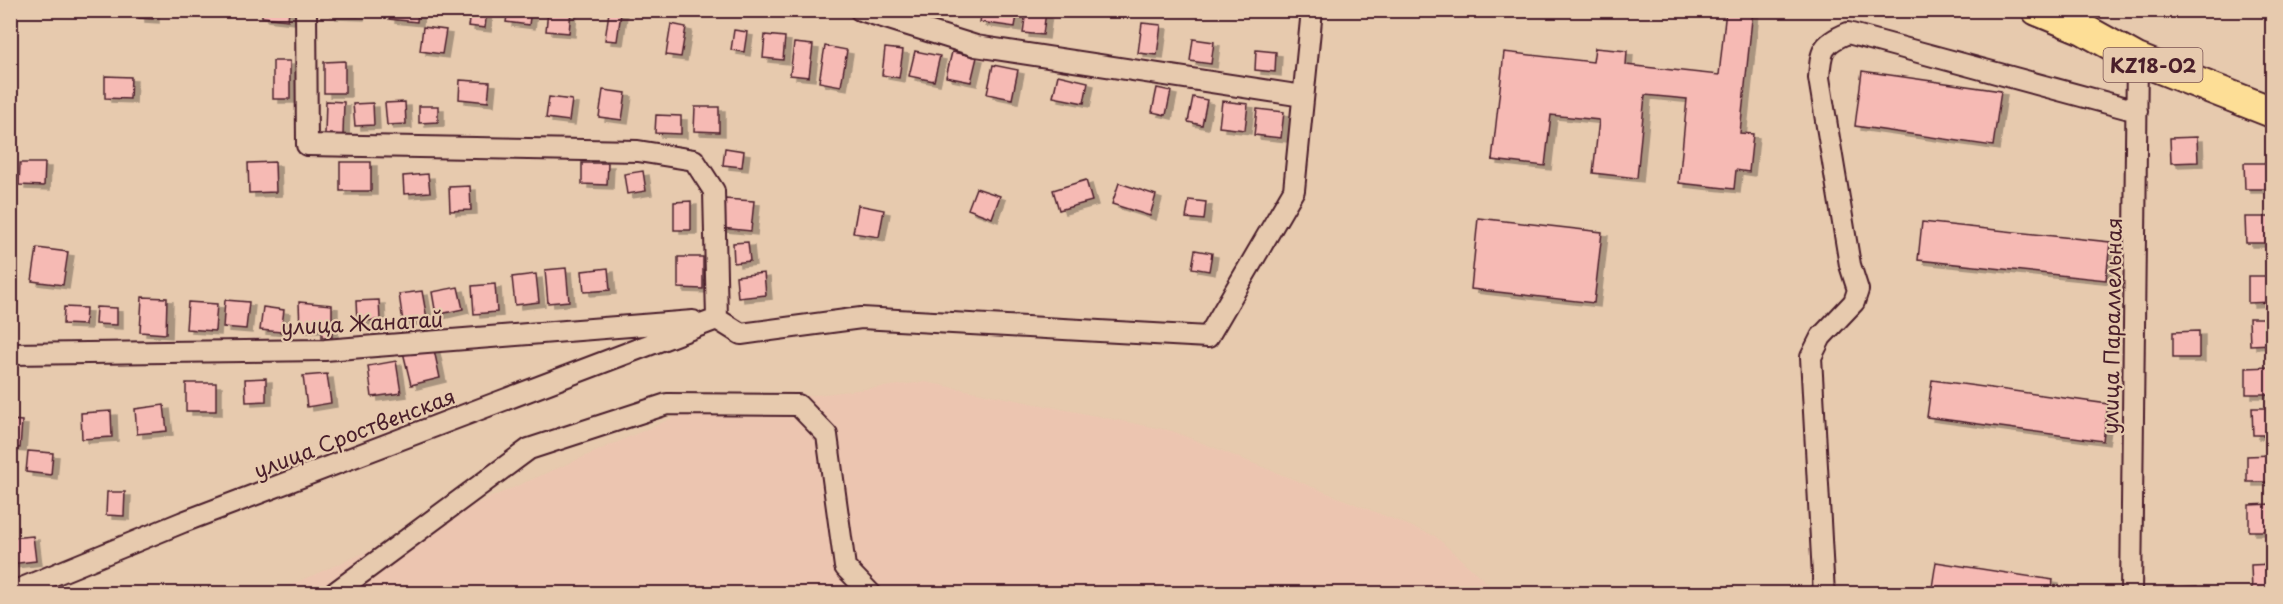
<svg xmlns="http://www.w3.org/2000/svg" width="2283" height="604" viewBox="0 0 2283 604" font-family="'Playpen Sans',sans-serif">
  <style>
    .built { fill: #ecc5b0 }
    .building { fill: #f6bab4; stroke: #4a1f2b; stroke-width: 1.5; filter: url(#shadow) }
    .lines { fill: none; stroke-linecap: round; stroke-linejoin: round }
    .minor-casing { stroke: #4a1f2b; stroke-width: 24 }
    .highway-casing { stroke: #4a1f2b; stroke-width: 34 }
    .minor { stroke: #e7caae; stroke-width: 20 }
    .highway { stroke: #fdde96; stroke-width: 30 }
    .labels { text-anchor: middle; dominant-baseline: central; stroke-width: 4.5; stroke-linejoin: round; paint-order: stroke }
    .shield { fill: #e7caae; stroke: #795252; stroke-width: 1.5 }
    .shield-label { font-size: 20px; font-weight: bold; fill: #4a1f2b }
    .street-label { font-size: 21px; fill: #4a1f2b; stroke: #e7caae }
  </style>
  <defs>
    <filter id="shadow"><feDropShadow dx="6" dy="4" stdDeviation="0" flood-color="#0004"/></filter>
  </defs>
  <rect width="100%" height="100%" fill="#e7caae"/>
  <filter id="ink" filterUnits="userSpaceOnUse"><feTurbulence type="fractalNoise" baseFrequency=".0167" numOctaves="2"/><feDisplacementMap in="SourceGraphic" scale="12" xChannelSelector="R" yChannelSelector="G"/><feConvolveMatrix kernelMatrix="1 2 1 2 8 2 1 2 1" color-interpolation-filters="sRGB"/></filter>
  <g filter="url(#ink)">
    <!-- built -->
    <path class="built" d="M925,382l247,49 263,105 63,57 -1228,1 421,-184z"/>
    <!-- building -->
    <path class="building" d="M139,10h14v9l-14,-1z
      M262,10h27l-1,10 -26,-3z
      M330,10h29l-1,6 -28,-1z
      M390,10h28l-1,12 -28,-3z
      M471,10h16l-2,18 -17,-2z
      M508,10h23l-2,15 -23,-3z
      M548,10h23l-2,23 -23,-2z
      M982,10h36l-3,17 -35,-5z
      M1026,10l20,1 -3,24 -20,-2z
      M1726,10h27l-13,123 13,1 -4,38 -13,-2 -2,19 -55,-6 8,-84 -42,-4 -8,83 -44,-5 6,-53 -48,-5 -6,51 -53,-6 12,-108 89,10 2,-14 32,3 -1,14 93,10z
      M609,12l12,1 -4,28 -12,-1z
      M1142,23l19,2 -4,30 -19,-2z
      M671,24l15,3 -5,30 -15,-2z
      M423,27l23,3 -4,24 -22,-3z
      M734,30l13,2 -3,20 -13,-2z
      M765,35l20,2 -2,23 -20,-2z
      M1193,39l21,3 -3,22 -21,-3z
      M794,43l19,2 -4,32 -19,-2z
      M825,46l22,4 -6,36 -22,-4z
      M885,48l18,2 -4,28 -17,-3z
      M1256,50l20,2 -1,20 -20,-2z
      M915,51l25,5 -6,25 -25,-5z
      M952,52l25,5 -6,25 -25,-5z
      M273,61h17v38h-17z
      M345,61v32h-21v-31z
      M993,65l25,5 -6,29 -25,-5z
      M1862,71l139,20 -8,55 -138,-20z
      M1058,75l30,7 -4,21 -31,-6z
      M105,76l26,1 -1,22 -25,-1z
      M460,80l30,2 -2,20 -29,-3z
      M1157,88l14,3 -5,24 -14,-3z
      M603,90l23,3 -4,27 -23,-3z
      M549,97l23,3 -3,21 -23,-3z
      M1193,97l14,3 -5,25 -14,-3z
      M326,101l18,1 -1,33 -18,-1z
      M1222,101l26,3 -3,26 -26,-3z
      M405,102l1,22 -19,1 -2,-22z
      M373,103l1,22 -19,1 -2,-22z
      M419,106h19v16l-19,1z
      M695,107h24v25l-25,-1z
      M1257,109l27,3 -3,26 -27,-3z
      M656,115l25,1v18l-26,-1z
      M2197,137l1,25 -27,1 -1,-25z
      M725,148l19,3 -2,16 -19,-2z
      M275,162l1,30 -27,1 -1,-30z
      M340,162h31v29h-31z
      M20,163h25l-1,23 -25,-1z
      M582,163h26l-1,22 -25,-1z
      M2244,163h26l1,26h-26z
      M643,171l3,20 -19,3 -3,-20z
      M428,174l2,18 -26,2 -1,-18z
      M1086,180l6,21 -33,9 -6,-20z
      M1119,183l37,12 -6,21 -38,-12z
      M470,186l1,24 -21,1 -1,-24z
      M976,188l24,8 -8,22 -24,-9z
      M724,199l30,2 -3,30 -30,-3z
      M1189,200l17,2 -2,18 -18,-2z
      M691,201v29h-17v-28z
      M858,205l26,5 -5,27 -26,-4z
      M2245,217h26v26h-25z
      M1478,218l124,14 -8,71 -123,-14z
      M1922,222l188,20 -4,38 -188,-20z
      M748,242l2,19 -16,2 -1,-20z
      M37,248l31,4 -5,33 -31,-4z
      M1195,250l17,3 -3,18 -17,-3z
      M678,257h25v32l-25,-1z
      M566,268l3,33 -21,2 -3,-33z
      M608,268l2,22 -26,2 -2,-21z
      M764,273l2,22 -28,3 -2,-22z
      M536,274l3,28 -24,3 -3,-28z
      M2248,276h24v26l-24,1z
      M495,284l2,28 -23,2 -2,-28z
      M458,287l5,22 -27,6 -4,-23z
      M422,291l5,28 -24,3 -4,-28z
      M142,297l25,1 -1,36 -26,-2z
      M225,300l24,2 -3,27 -23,-2z
      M379,300l1,20 -23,1 -1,-20z
      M188,302l29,2 -2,27 -29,-2z
      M299,302l33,3v32h-10v-8h-22z
      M64,307l22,1 -1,17 -22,-1z
      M96,307l21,1v17l-22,-1z
      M263,307l21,3 -3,22 -21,-2z
      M2249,318h23v26l-22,1z
      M2199,331v27h-26v-26z
      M433,345l7,33 -29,7 -8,-33z
      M396,361l5,32 -29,4 -4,-31z
      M2271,367l1,27h-26v-26z
      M327,374l4,29 -24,4 -4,-31z
      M266,378v23l-20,1 -1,-23z
      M1932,380l176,24 -5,37 -176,-24z
      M186,383h30v28h-30z
      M164,405l3,26 -30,3 -2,-25z
      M2252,408h20v27h-19z
      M111,411l1,26 -30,2 -1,-26z
      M10,420l12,1 -2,27 -10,-1z
      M28,451l25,2 -2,22 -25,-3z
      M2272,455v27h-25v-26z
      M107,492h18l-1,24 -18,-1z
      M2272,504v27h-23v-26z
      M33,536l3,25 -26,3v-26z
      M1936,562l117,18 -2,14h-120z
      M2272,564v27h-20l-1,-26z
      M2197,586v8h-24v-7z"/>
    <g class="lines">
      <!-- minor casing -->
      <g class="minor-casing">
        <path id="minor" d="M306,10l1,135 331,6 56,9 20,31 3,128
          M860,10l116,36 327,50
          M717,319l24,15 120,-16 347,19 86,-147 18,-180
          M10,354l315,-4 368,-29
          M10,593l173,-71 534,-203
          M333,594l196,-145 138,-45 131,1 29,30 18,132 26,27
          M1824,594l-13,-237 10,-20 33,-35 4,-12 -8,-25 -31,-187c2,-27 2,-34 29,-45l289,78
          M2131,594l6,-535"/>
      </g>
      <!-- highway casing -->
      <g class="highway-casing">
        <path id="highway" d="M2037,10l46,19 54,30 135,53"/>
      </g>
      <!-- minor -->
      <use href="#minor" class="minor"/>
      <!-- highway -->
      <use href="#highway" class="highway"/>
    </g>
  </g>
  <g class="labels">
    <!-- shield labels -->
    <rect class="shield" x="2103.5" y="48" width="99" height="34" rx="4.5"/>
    <g class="shield-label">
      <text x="2153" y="65">KZ18-02</text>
    </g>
    <!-- street labels -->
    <g class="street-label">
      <text transform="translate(362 322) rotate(-3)">улица Жанатай</text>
      <text transform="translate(2111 326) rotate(-89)">улица Параллельная</text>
      <text transform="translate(354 432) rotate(-21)">улица Сроственская</text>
    </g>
  </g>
  <!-- margin -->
  <rect width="2283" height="604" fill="none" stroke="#e7caae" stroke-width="36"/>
  <rect x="18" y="18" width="2247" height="568" fill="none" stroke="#4a1f2b" stroke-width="2" filter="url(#ink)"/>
</svg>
